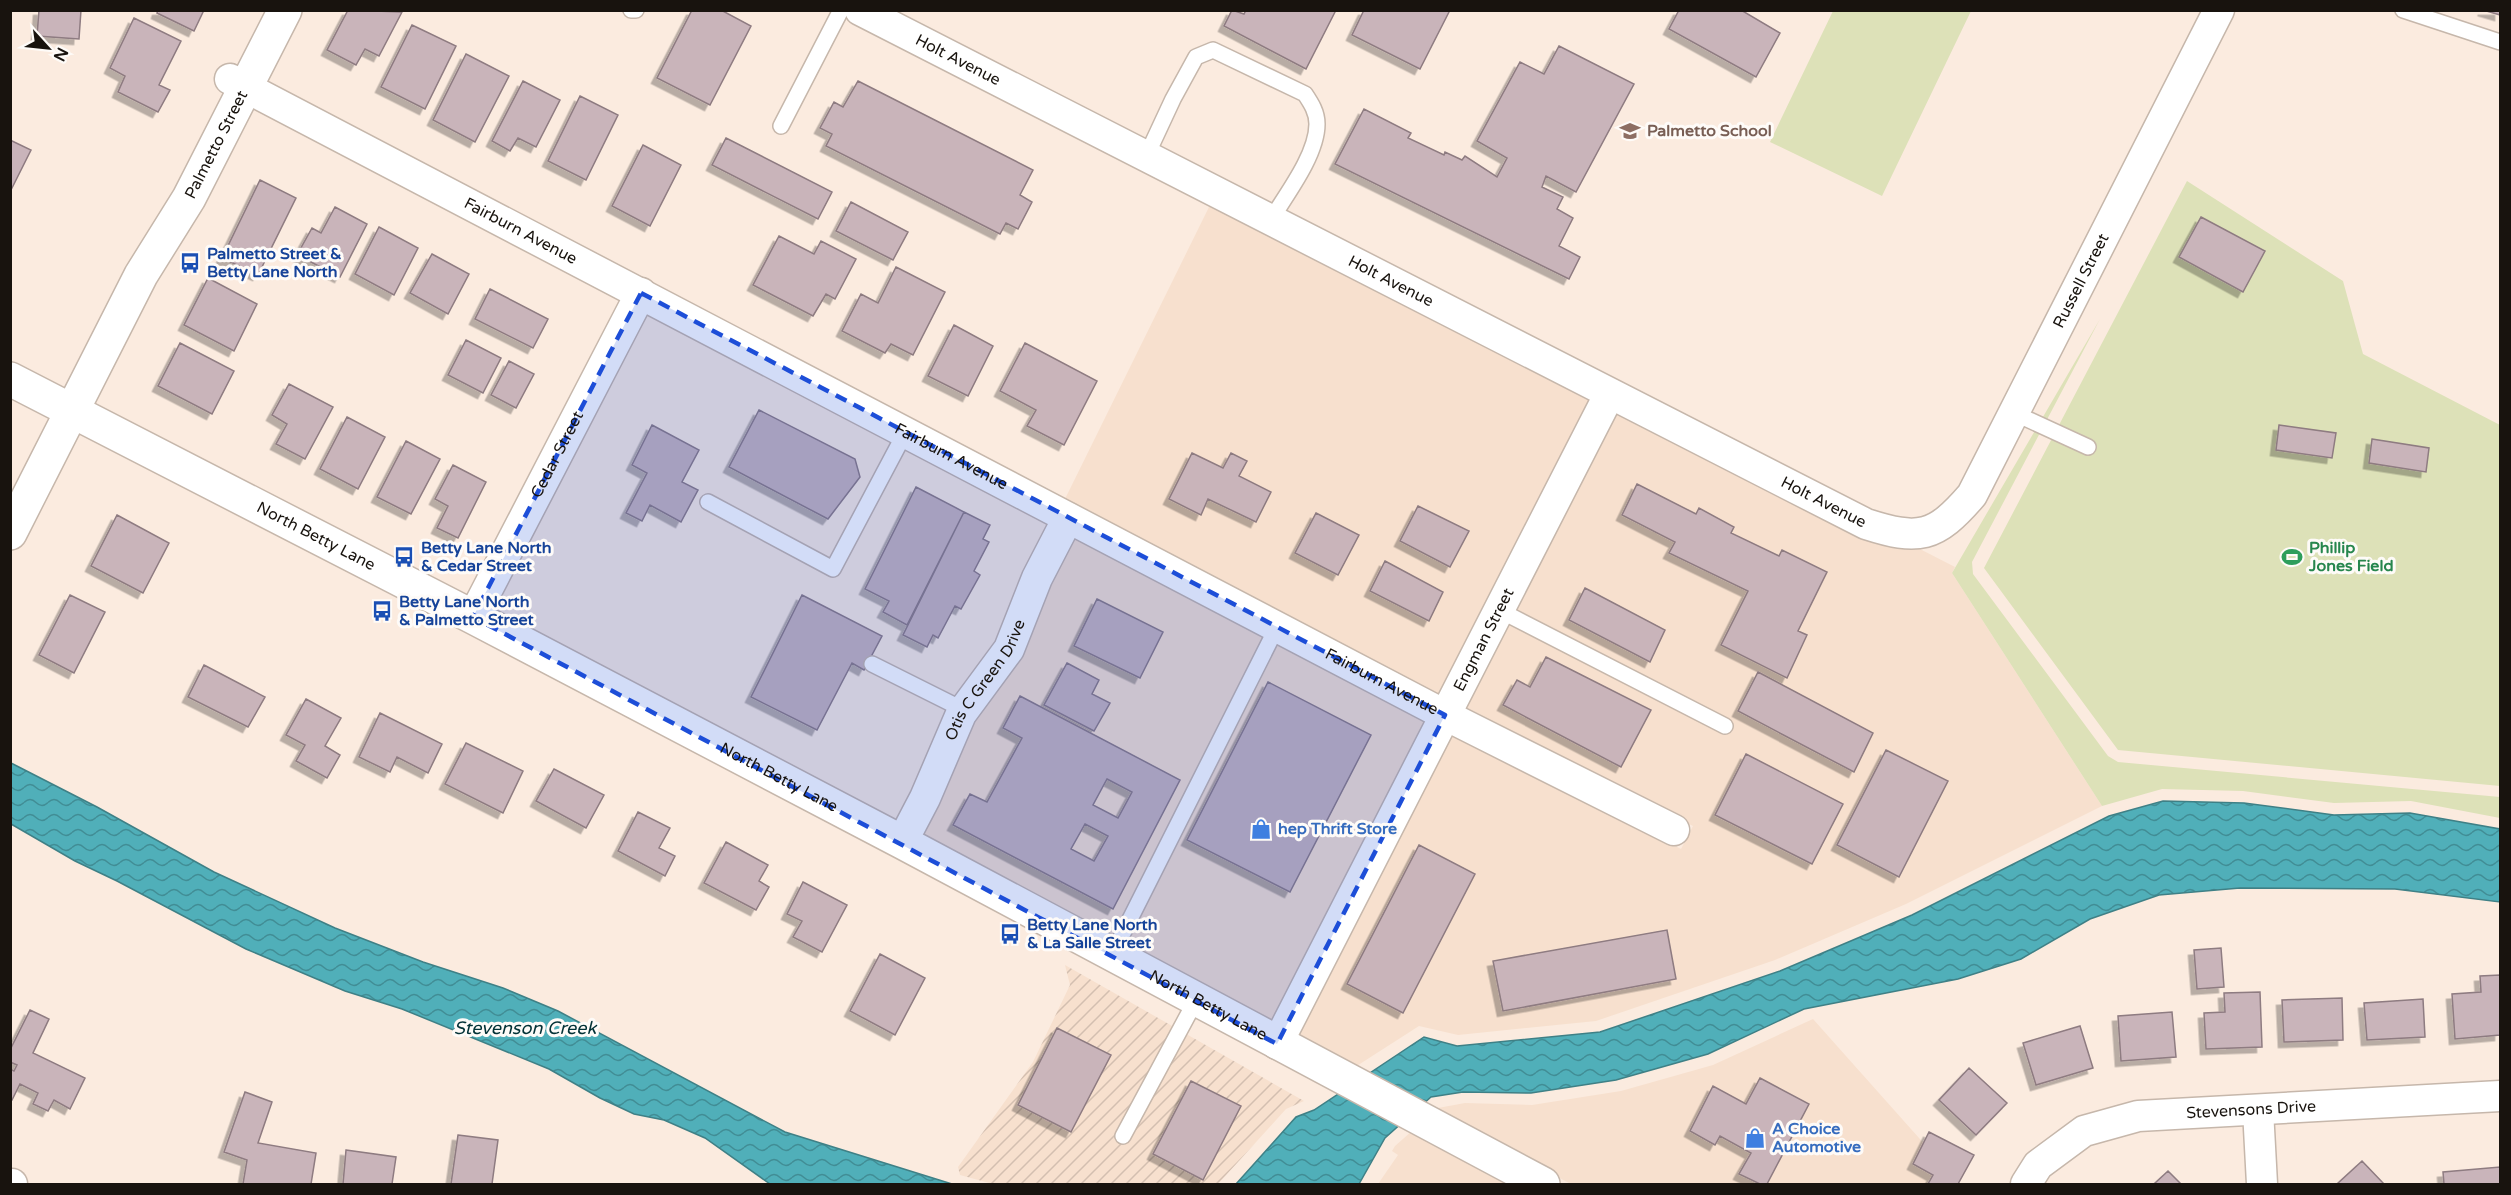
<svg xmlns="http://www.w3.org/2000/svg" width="2511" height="1195" viewBox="0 0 2511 1195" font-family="'Varela Round',sans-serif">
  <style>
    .built { fill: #f7e0ce }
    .industrial { fill: url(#industrial-furrows) }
    .park { fill: #dde1b8 }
    .water { fill: url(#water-waves); stroke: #3f8086; stroke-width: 1.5 }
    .building { fill: #c9b4ba; stroke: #8e7b81; stroke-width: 1.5; fill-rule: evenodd; filter: url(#shadow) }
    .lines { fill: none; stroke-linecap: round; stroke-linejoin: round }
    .service-casing { stroke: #c6b7ab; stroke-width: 18 }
    .minor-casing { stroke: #c6b7ab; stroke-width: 33 }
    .tertiary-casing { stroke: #c6b7ab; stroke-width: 36 }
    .service { stroke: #fff; stroke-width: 15 }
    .minor { stroke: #fff; stroke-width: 30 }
    .tertiary { stroke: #fff; stroke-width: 33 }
    .marked { fill: #1d4ed8; fill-opacity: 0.2; stroke: #1d4ed8; stroke-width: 4.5; stroke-dasharray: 12 8; stroke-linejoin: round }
    .labels { text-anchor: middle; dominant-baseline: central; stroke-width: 6; stroke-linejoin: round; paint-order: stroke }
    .street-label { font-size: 16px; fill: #18130e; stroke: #fefbf8 }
    .education-label { font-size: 16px; font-weight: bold; fill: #785e54; stroke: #fefbf8; text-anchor: start }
    .transit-label { font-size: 16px; font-weight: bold; fill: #164399; stroke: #fefbf8; text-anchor: start }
    .leisure-label { font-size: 16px; font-weight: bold; fill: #27864d; stroke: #fefbf8; text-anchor: start }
    .shop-label { font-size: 16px; font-weight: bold; fill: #366cbe; stroke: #fefbf8; text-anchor: start }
    .water-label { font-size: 18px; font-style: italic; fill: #023136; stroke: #fefbf8 }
  </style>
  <defs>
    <pattern id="industrial-furrows" width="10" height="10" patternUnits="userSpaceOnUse" patternTransform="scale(1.5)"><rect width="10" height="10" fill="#f7e0ce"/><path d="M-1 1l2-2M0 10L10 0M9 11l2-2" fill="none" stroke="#d3bfb0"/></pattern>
    <pattern id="water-waves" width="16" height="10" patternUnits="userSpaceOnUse" patternTransform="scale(1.5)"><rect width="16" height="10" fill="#50afb9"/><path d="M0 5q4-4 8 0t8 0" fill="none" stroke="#418d95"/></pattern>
    <filter id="shadow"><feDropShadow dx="-5.5" dy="5.5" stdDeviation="0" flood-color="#0004"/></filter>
  </defs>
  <rect width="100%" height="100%" fill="#fbebdf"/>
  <!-- built -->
  <path class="built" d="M1210,205l380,195 -152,296 -374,-195z
    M1616,413l243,123 34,11h23l39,20 -3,6 150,233 -196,98 -131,56 -179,61 -138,14 -39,-9 -67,43 -56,-30 156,-305 229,115 12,-23 -228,-116z
    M1075,537l351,183 -157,305 -348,-188 52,-113 50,-69 28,-71z
    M1813,1019l147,165h-389l-138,-72 5,-4 27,-5 67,2 89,-14 92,-26z
    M1412,1131l102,53h-136l20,-29 -6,-4 3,-5z"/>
  <!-- industrial -->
  <path class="industrial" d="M1065,965l239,136 -18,8 -68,75h-225l-33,-9 -2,-8 75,-105 37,-77z"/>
  <!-- park -->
  <path class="park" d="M1833,11h138l-89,185 -112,-54z
    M2187,181l156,100 20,73 137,71v361l-382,-36 -134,-182z
    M2100,319l-128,243 1,12 135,182 10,6 382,35v21l-89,-17 -77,2 -91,-12 -81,-2 -60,17 -150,-233z"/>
  <!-- water -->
  <path class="water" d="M11,763l86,44 117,65 121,56 88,34 80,26 55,23 227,121 167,52h-182l-65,-46 -41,-18 -30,-6 -34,-16 -51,-29 -147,-60 -57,-18 -99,-42 -129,-68 -42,-20 -64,-37z
    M2163,801l81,2 90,12 76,-2 90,16v73l-105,-13 -155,-1 -81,7 -69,24 -69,40 -63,20 -154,30 -96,45 -92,26 -85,13 -68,-1 -32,5 -46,41 -26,46h-123l60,-67 18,-7 110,-73 33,9 143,-14 180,-61 132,-56 197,-99z"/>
  <!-- building -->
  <path class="building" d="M39,10h42l-2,29 -42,-3z
    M158,10h46l-10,21 -37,-18z
    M348,10l54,2 -23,44 -14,-7 -9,16 -29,-15z
    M692,10h29l30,16 -41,79 -53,-27z
    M1232,10l12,4 2,-4h90l-30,59 -82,-43z
    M1364,10h86l-30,59 -68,-34z
    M1679,10h62l39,23 -24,44 -87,-48z
    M2483,10h17v5z
    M134,18l47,23 -22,44 11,5 -12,22 -40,-20 7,-16 -15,-8z
    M412,25l44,21 -31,63 -44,-22z
    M1559,46l75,38 -58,108 -30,-16 -4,11 21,10 -6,12 16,9 -14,28 21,11 -11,22 -234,-115 29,-55 47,24 -3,5 36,17 1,-3 17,8 3,-4 32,21 10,-19 -30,-17 43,-79 24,12z
    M466,54l43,22 -34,66 -42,-22z
    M523,81l37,19 -24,47 -18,-9 -8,13 -18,-10z
    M858,81l175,89 -13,25 12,7 -14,27 -12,-6 -6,11 -174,-88 6,-12 -12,-6 14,-26 9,5z
    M580,96l38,19 -32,65 -38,-19z
    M726,138l106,54 -14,27 -106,-54z
    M10,140l21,10 -21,42z
    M643,145l38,20 -31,61 -38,-20z
    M260,180l36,18 -38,77 -36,-17z
    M851,202l57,30 -15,28 -57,-29z
    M335,207l32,17 -27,53 -43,-22 15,-27 9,5z
    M2201,217l64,34 -22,41 -64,-35z
    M379,227l39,21 -24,47 -39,-21z
    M779,236l35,18 7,-13 35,18 -21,40 -9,-5 -13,22 -60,-31z
    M432,254l37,20 -21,40 -38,-21z
    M896,267l49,25 -32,63 -22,-11 -6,9 -43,-22 19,-37 17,9z
    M208,278l49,26 -23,47 -50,-26z
    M490,289l58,30 -15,29 -58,-29z
    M954,325l39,21 -25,50 -40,-20z
    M466,340l35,18 -18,35 -35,-18z
    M180,343l54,28 -22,43 -54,-28z
    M1025,343l72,38 -33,64 -37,-19 9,-16 -36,-19z
    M509,361l25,13 -18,34 -25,-13z
    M289,384l44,23 -28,52 -29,-15 11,-20 -15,-9z
    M759,410l96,49 5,18 -32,42 -99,-52z
    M347,417l38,20 -27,52 -38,-20z
    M652,425l47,25 -17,32 16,8 -17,32 -31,-17 -8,16 -16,-8 21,-40 -15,-8z
    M2279,425l57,8 -4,25 -56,-8z
    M2372,439l57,9 -3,24 -57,-9z
    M406,441l34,18 -29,55 -34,-17z
    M1192,453l31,15 8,-15 16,8 -8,15 32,16 -15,30 -48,-23 -7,16 -32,-16z
    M453,465l33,17 -28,56 -21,-10 11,-22 -13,-7z
    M1637,484l59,30 3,-6 35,19 -3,6 48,23 3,-6 45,22 -29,59 9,4 -20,43 -66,-33 27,-54 -79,-38 6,-11 -53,-27z
    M916,487l48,25 -57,113 -24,-13 6,-11 -24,-12z
    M1418,506l51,25 -19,36 -50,-26z
    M964,512l26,13 -7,14 6,3 -15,29 6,4 -19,34 -6,-3 -17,32 -5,-3 -6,12 -24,-12z
    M1316,513l43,22 -21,40 -43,-22z
    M117,515l52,28 -26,50 -52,-27z
    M1385,561l58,31 -14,29 -59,-30z
    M1585,588l80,42 -15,32 -81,-42z
    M70,595l35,17 -31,61 -35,-18z
    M802,595l80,41 -18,34 -12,-7 -35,67 -66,-33z
    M1097,599l66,33 -23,46 -66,-32z
    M1546,657l105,53 -30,57 -118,-62 14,-25 13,7z
    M1067,663l32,17 -7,14 18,9 -16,28 -50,-26z
    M204,665l61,32 -17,30 -60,-30z
    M1758,672l115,61 -19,39 -116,-61z
    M1268,682l103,53 -81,157 -103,-52z
    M1020,696l160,84 -67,129 -160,-84 17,-31 17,8 35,-64 -19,-10zM1107,779l25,13 -14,26 -25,-13zM1085,824l23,12 -14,25 -23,-12z
    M306,699l35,19 -16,28 15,9 -13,23 -31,-17 9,-16 -19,-10z
    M380,713l62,31 -14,29 -31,-16 -7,15 -31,-15z
    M466,743l57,28 -20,42 -58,-29z
    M1886,750l62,31 -49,96 -62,-32z
    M1746,754l97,50 -31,60 -97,-49z
    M554,769l50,26 -18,33 -50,-27z
    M638,812l32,16 -11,20 16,8 -10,20 -47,-25z
    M726,842l42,23 -9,16 10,6 -13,23 -52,-27z
    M1419,845l56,29 -72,139 -56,-29z
    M803,882l44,23 -25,47 -29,-15 9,-16 -15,-7z
    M1667,930l9,49 -173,32 -10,-50z
    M2221,948l3,39 -27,2 -3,-39z
    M880,954l45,24 -30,57 -45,-24z
    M2500,975v60l-45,4 -3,-45 29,-2 -1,-16z
    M2260,992l2,55 -56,2 -2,-36 21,-1 -1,-19z
    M2342,998l1,42 -59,2 -2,-42z
    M2423,999l2,38 -58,3 -3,-37z
    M30,1010l19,9 -16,34 52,25 -15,31 -16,-9 -6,11 -15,-7 5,-11 -18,-9 -8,16 -2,-1v-30l4,2 3,-6 -7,-3v-12z
    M2172,1012l4,45 -55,4 -3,-45z
    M2080,1026l13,42 -57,17 -13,-42z
    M1057,1028l54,27 -40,77 -53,-27z
    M1969,1068l38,35 -31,32 -37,-35z
    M1760,1078l49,26 -42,80h-7l-21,-10 12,-21 -31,-17 -5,9 -25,-14 23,-45 33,18z
    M1191,1081l50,25 -38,74 -50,-26z
    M245,1092l27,10 -14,41 58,10 -5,31h-68l4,-24 -23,-8z
    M1929,1132l45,23 -16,29h-30l5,-9 -20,-11z
    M458,1135l40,5 -6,44h-41z
    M346,1150l50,7 -4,27h-49z
    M2362,1161l22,23h-47z
    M2500,1167v17h-56l-1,-12z
    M2168,1171l13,13h-27z"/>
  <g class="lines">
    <!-- service casing -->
    <g class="service-casing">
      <path id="service" d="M631,10h5
        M2403,10l97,32
        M781,126l60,-116
        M1146,157l27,-58 23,-42 17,-7 92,44c6,9 12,18 12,30 0,31 -31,71 -47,97
        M2014,413l74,34
        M708,502l125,67 72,-136
        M1499,610l226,116
        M872,664l92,46
        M1112,955l165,-328
        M1123,1136l73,-136"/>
    </g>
    <!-- minor casing -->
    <g class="minor-casing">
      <g id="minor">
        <path id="s1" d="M860,10l1006,514c53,17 69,14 106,-29l247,-485"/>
        <path id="s2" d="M230,79l1215,636 229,115"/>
        <path id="s3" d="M473,617l168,-324"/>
        <path id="s4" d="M902,842l23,-44 36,-84 48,-65 28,-71 31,-60"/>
        <path id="s5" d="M1277,1044l332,-649"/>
        <path d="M2258,1110l4,74"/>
        <path d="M10,1184h2"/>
        <path id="s6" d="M2026,1184l12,-19 46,-34 54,-15 362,-20"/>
      </g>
    </g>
    <!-- tertiary casing -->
    <g class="tertiary-casing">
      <g id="tertiary">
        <path id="s7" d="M10,379l463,238 429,225 641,342"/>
        <path id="s8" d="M10,533l131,-258 48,-77 96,-188"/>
      </g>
    </g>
    <!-- service -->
    <use href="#service" class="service"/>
    <!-- minor -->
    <use href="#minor" class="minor"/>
    <!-- tertiary -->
    <use href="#tertiary" class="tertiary"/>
  </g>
  <!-- marked area -->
  <path class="marked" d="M641,293l804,422 -168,329 -804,-427z"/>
  <!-- icons -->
  <defs>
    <g id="school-bare" transform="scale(1.62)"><path d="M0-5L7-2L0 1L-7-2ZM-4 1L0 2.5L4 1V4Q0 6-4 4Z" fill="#8d6e63" stroke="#fefbf8" stroke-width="2.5" paint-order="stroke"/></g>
    <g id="bus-bare" transform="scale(1.62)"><path d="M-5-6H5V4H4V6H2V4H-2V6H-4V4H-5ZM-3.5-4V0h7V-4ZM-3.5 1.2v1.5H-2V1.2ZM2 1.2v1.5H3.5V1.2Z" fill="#1a4fb4" stroke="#fefbf8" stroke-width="2.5" paint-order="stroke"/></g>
    <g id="stadium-bare" transform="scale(1.62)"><path d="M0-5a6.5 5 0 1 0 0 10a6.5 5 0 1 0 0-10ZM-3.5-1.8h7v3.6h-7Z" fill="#2e9e5b" stroke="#fefbf8" stroke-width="2.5" paint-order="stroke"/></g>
    <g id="shop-bare" transform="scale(1.62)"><path d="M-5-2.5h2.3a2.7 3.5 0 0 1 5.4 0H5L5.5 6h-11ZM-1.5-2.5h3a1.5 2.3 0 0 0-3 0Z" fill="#3f7fe0" stroke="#fefbf8" stroke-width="2.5" paint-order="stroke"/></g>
  </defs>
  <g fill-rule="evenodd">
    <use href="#school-bare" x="1630" y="131"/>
    <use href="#bus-bare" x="190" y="263"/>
    <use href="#bus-bare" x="404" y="557"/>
    <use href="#stadium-bare" x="2292" y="557"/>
    <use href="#bus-bare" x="382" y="611"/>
    <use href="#shop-bare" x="1261" y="829"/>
    <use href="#bus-bare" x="1010" y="934"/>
    <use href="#shop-bare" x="1755" y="1138"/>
  </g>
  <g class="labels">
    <!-- street labels -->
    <g class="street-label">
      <text stroke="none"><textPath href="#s1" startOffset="110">Holt Avenue</textPath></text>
      <text stroke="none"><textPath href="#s8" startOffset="440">Palmetto Street</textPath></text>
      <text stroke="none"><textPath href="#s2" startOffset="328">Fairburn Avenue</textPath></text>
      <text stroke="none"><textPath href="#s1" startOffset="1491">Russell Street</textPath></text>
      <text stroke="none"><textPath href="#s1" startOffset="596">Holt Avenue</textPath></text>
      <text stroke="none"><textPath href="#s3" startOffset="183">Cedar Street</textPath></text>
      <text stroke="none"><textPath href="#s2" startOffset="814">Fairburn Avenue</textPath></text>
      <text stroke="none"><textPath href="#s1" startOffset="1082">Holt Avenue</textPath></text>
      <text stroke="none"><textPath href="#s7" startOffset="344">North Betty Lane</textPath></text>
      <text stroke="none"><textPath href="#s5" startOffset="454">Engman Street</textPath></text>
      <text stroke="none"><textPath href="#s4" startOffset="183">Otis C Green Drive</textPath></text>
      <text stroke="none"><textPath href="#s2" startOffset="1300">Fairburn Avenue</textPath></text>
      <text stroke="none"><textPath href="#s7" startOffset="866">North Betty Lane</textPath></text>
      <text stroke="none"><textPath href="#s7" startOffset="1352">North Betty Lane</textPath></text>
      <text stroke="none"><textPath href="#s6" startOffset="249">Stevensons Drive</textPath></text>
    </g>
    <!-- education labels -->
    <g class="education-label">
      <text x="1647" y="131">Palmetto School</text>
    </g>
    <!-- transit labels -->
    <g class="transit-label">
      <text x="207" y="254">Palmetto Street &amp;<tspan x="207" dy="18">Betty Lane North</tspan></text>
      <text x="421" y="548">Betty Lane North<tspan x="421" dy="18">&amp; Cedar Street</tspan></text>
      <text x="399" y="602">Betty Lane North<tspan x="399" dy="18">&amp; Palmetto Street</tspan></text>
      <text x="1027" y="925">Betty Lane North<tspan x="1027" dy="18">&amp; La Salle Street</tspan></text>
    </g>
    <!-- leisure labels -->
    <g class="leisure-label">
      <text x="2309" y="548">Phillip<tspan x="2309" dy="18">Jones Field</tspan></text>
    </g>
    <!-- shop labels -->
    <g class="shop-label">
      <text x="1278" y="829">hep Thrift Store</text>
      <text x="1772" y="1129">A Choice<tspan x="1772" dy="18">Automotive</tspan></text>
    </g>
    <!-- water labels -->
    <g class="water-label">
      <text x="525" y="1028">Stevenson Creek</text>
    </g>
  </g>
  <!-- border -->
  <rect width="2511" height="1195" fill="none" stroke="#18130e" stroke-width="24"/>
  <!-- north arrow -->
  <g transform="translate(48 48) rotate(117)" stroke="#fefbf8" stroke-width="4.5" paint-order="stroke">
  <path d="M0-4.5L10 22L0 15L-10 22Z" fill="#18130e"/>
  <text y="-9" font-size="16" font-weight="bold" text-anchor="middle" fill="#18130e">N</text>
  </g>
</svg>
